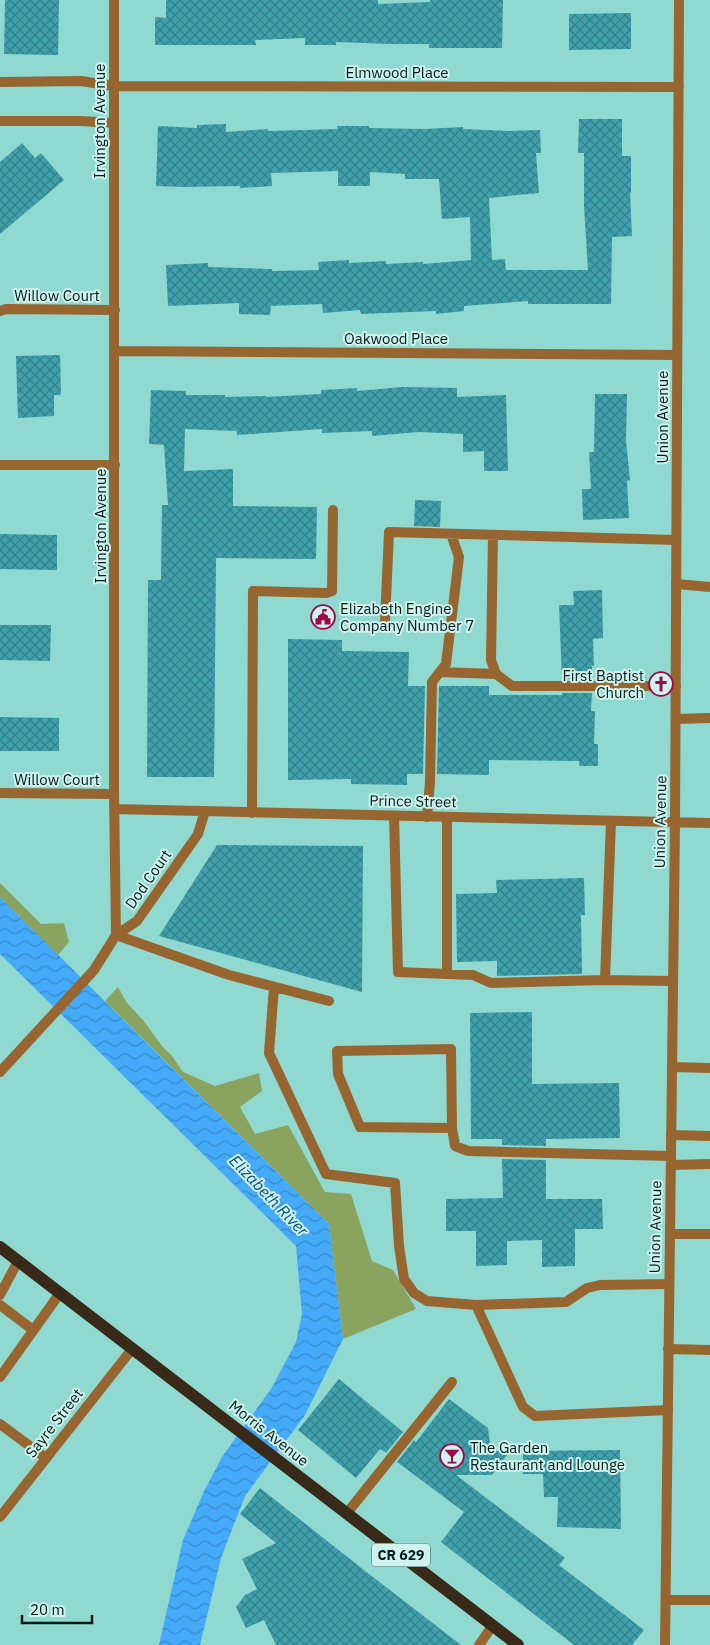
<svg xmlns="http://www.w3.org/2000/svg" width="710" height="1645" viewBox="0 0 710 1645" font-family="'IBM Plex Sans',sans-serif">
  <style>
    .green { fill: #8aa460 }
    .water { fill: url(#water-waves) }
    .building { fill: url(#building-cross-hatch) }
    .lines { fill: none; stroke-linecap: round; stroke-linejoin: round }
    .lane { stroke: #97652f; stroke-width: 10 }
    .street { stroke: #97652f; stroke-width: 10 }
    .primary { stroke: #392919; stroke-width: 12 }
    .labels { text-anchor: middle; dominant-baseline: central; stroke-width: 4; stroke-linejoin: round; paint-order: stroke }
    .shield { fill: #cef2ed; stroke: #3e5b57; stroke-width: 1 }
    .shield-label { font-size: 14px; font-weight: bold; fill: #001a17 }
    .street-label { font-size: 15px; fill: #001a17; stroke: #cef2ed }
    .poi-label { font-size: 15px; fill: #001a17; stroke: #cef2ed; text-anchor: start }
    .water-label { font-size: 16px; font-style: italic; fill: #004e81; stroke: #cef2ed }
  </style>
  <defs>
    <pattern id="water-waves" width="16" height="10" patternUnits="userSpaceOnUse" patternTransform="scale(1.25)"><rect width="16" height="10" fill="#45aafa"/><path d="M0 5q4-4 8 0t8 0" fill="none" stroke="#378ac9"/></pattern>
    <pattern id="building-cross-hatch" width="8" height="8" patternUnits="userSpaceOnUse" patternTransform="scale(1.25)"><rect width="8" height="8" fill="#40a0ab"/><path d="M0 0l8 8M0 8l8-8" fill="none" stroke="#33828a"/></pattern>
  </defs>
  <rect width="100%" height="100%" fill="#8fd9d0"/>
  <!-- green -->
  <path class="green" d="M0,883l41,41 23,-1 5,19 -11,13 -58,-58z
    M118,987l9,16 16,17 19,26 10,10 11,16 32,14 44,-13 3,18 -22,16 15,27 33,-9 37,67 26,2 21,67 21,9 23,39 -73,30 -14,-115 -224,-223z"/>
  <!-- water -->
  <path class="water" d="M0,897l329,327 14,115 -38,76 -60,81 -24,62 -21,87h-41l24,-105 21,-49 18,-34 49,-68 25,-47 6,-28 -6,-68 -296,-292z"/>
  <!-- building -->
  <path class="building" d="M5,0h54l-1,55 -54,-1z
    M166,0h212v4l52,-2v-2h73l-1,48h-73v-4h-38l-55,-2v3h-31v-7l-50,2 1,5h-101v-28l11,1z
    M631,13v36l-62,1v-36z
    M579,119h43v37h9v37h-1l2,43 -20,1 -1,67h-83v-3l-64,5v5l-28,3v-3l-75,3 -1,-4 -37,3 -1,-9 -51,2 -1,9 -31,-1v-11l-71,3 -2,-41 42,-2v4l64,2v2l47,-1 -1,-8 31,-2v3l37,-2v3l37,-2v2l48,-4 -1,-43 -28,2 -3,-40h-34v-5l-35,-2v14h-32v-15l-67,2 1,13 -32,2v-2l-56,1 -28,-1 2,-60 39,2v-3l29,-1v8l42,-3v2l70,-2 -1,-3h32v2l55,1 39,-2v2l45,2 32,-1 1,23h-5l3,40 -50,5 3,62 13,-1 1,11h82l-4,-63v-54h-6z
    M22,143l13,15 6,-5 23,27 -64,54v-72z
    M60,355l1,40h-7v21l-36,2 -2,-62z
    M402,387l55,1v9l49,-2 2,76h-24v-20l-21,1v-18l-44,-2 -47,4v-5l-50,2v-4l-85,6v-4l-52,-2 -1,42 49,-2v37l84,1 -1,52 -100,-1 -2,219h-67l1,-197h13l1,-75h6l-4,-60 -15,-1 2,-54 35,1v4h39v2l41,-1v1l55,-3v-4l36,-2v3z
    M595,394h32l-1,47 4,39 -3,1 2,37 -46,2 -1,-31h9l-2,-37h5z
    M415,500l26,1 -1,26 -26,-1z
    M0,534l57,1v35l-57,-1z
    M602,590l1,48 -10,1 1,27h-2v13h-30l-3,-74h15l-1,-14z
    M0,625h51l-1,36 -50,-1z
    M288,639l54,1v11l67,1 -1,34h17l-2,88h-16v11l-56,-1v-5l-63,1z
    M439,686h50v9h73v-2h30l-1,18h4l-1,33h4v22h-19v-5l-90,-1v15l-52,-1z
    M0,717l59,1v33h-59z
    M217,845l146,1 -1,146 -203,-56z
    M584,878l1,37h-4l1,59 -85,2v-15l-40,1 -1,-68 41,-1 -1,-13z
    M532,1012v72l87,-1 1,55 -74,1v7l-44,-1v-6h-31l-1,-126z
    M502,1159l44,1v39h56l1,30h-28v37l-33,1v-27l-35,1v24l-31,1v-35h-30v-32l57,-1z
    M339,1379l64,53 -17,21 -6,-4 -24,29 -58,-48z
    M449,1399l39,29 3,23h19l-18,24h-36l109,83 -6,7 85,65 -12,15h-58l-133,-103 23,-30 -67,-50 17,-22 2,2z
    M620,1450l1,79 -64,-2 1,-30h-14l-1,-23h-20v-23z
    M260,1488l114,90 -1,-1 88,68h-185l-12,-25 -18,8 -10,-21 9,-12 12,-6 -15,-30 34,-16 -36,-29z"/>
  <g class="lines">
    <!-- lane -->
    <path class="lane" d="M0,82l81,-1 33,5
      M0,121h81l33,2
      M0,311l6,-2 109,1
      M0,465h115
      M493,535l-2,125 5,14 16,12h164
      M676,584l34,3
      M385,622l4,-90 287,8
      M440,672l56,2
      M676,719l34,-1
      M0,793l114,1
      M252,813l1,-222 73,2 6,-2 1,-81
      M394,816l4,156 75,3 18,8 114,-3 68,1
      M427,817l3,-35 2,-100 14,-18 13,-107 -8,-23
      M116,935l113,40 100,26
      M447,974v-157
      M605,980l6,-159
      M274,987l-5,66 57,121 69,9 4,63 5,33 10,14 13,8 49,4
      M672,1067l38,1
      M452,1128l-92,-1 -22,-53 -1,-23 114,-2 1,79 3,18 13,5 203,5
      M671,1135l39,1
      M671,1165l39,-1
      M670,1234h40
      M0,1295l18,-34
      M0,1305l33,25
      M668,1349l42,1
      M0,1377l60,-84
      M668,1410l-133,6 -12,-9 -47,-102 90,-3 21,-14 13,-3 69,-1
      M0,1424l46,34
      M347,1513l105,-131
      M666,1600h44
      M479,1645l14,-20"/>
    <!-- street -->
    <path class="street" d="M114,86l565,1
      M115,351l562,4
      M114,809l596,14
      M116,935l21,-14 61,-87 7,-23
      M0,1072l94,-102 22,-35 -2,-141v-794
      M0,1517l132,-168
      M665,1645l10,-822 4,-823"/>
    <!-- primary -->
    <path class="primary" d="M0,1247l518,398"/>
  </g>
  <!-- icons -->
  <defs>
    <g id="civic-ring" transform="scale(1.25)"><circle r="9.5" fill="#cef2ed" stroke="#a10748" stroke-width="1.5"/><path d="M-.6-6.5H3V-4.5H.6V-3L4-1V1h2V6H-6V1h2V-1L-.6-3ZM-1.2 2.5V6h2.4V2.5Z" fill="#a10748"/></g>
    <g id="church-ring" transform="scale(1.25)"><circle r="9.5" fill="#cef2ed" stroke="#a10748" stroke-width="1.5"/><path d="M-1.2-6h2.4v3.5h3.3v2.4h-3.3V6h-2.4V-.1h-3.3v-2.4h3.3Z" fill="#a10748"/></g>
    <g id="bar-ring" transform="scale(1.25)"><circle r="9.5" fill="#cef2ed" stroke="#a10748" stroke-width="1.5"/><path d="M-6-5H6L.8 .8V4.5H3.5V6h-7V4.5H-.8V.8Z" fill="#a10748"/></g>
  </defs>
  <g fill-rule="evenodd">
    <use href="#civic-ring" x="323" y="617"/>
    <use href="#church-ring" x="661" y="684"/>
    <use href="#bar-ring" x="452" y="1456"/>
  </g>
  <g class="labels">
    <!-- shield labels -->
    <rect class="shield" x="372" y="1543.5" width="58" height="23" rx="4"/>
    <g class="shield-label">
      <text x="401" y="1555">CR 629</text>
    </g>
    <!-- street labels -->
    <g class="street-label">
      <text x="397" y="72">Elmwood Place</text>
      <text transform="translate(99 121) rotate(-90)">Irvington Avenue</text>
      <text x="57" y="295">Willow Court</text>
      <text x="396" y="338">Oakwood Place</text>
      <text transform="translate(662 417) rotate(-90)">Union Avenue</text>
      <text transform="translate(100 526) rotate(-90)">Irvington Avenue</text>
      <text x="57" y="779">Willow Court</text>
      <text transform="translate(413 801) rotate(1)">Prince Street</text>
      <text transform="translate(660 822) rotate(-89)">Union Avenue</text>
      <text transform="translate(148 879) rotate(-55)">Dod Court</text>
      <text transform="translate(655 1227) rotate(-89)">Union Avenue</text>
      <text transform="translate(54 1423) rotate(-52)">Sayre Street</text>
      <text transform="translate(269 1433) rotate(38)">Morris Avenue</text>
    </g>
    <!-- poi labels -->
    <g class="poi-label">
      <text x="340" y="608">Elizabeth Engine<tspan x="340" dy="17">Company Number 7</tspan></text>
      <text x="644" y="675" text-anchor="end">First Baptist<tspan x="644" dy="17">Church</tspan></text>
      <text x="470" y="1447">The Garden<tspan x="470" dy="17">Restaurant and Lounge</tspan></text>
    </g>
    <!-- water labels -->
    <g class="water-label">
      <text transform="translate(269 1195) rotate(46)">Elizabeth River</text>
    </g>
  </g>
  <!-- scale -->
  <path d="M22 1615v8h70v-8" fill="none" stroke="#001a17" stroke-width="2.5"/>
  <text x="30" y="1615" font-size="15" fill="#001a17" stroke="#cef2ed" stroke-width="4" paint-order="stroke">20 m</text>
</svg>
